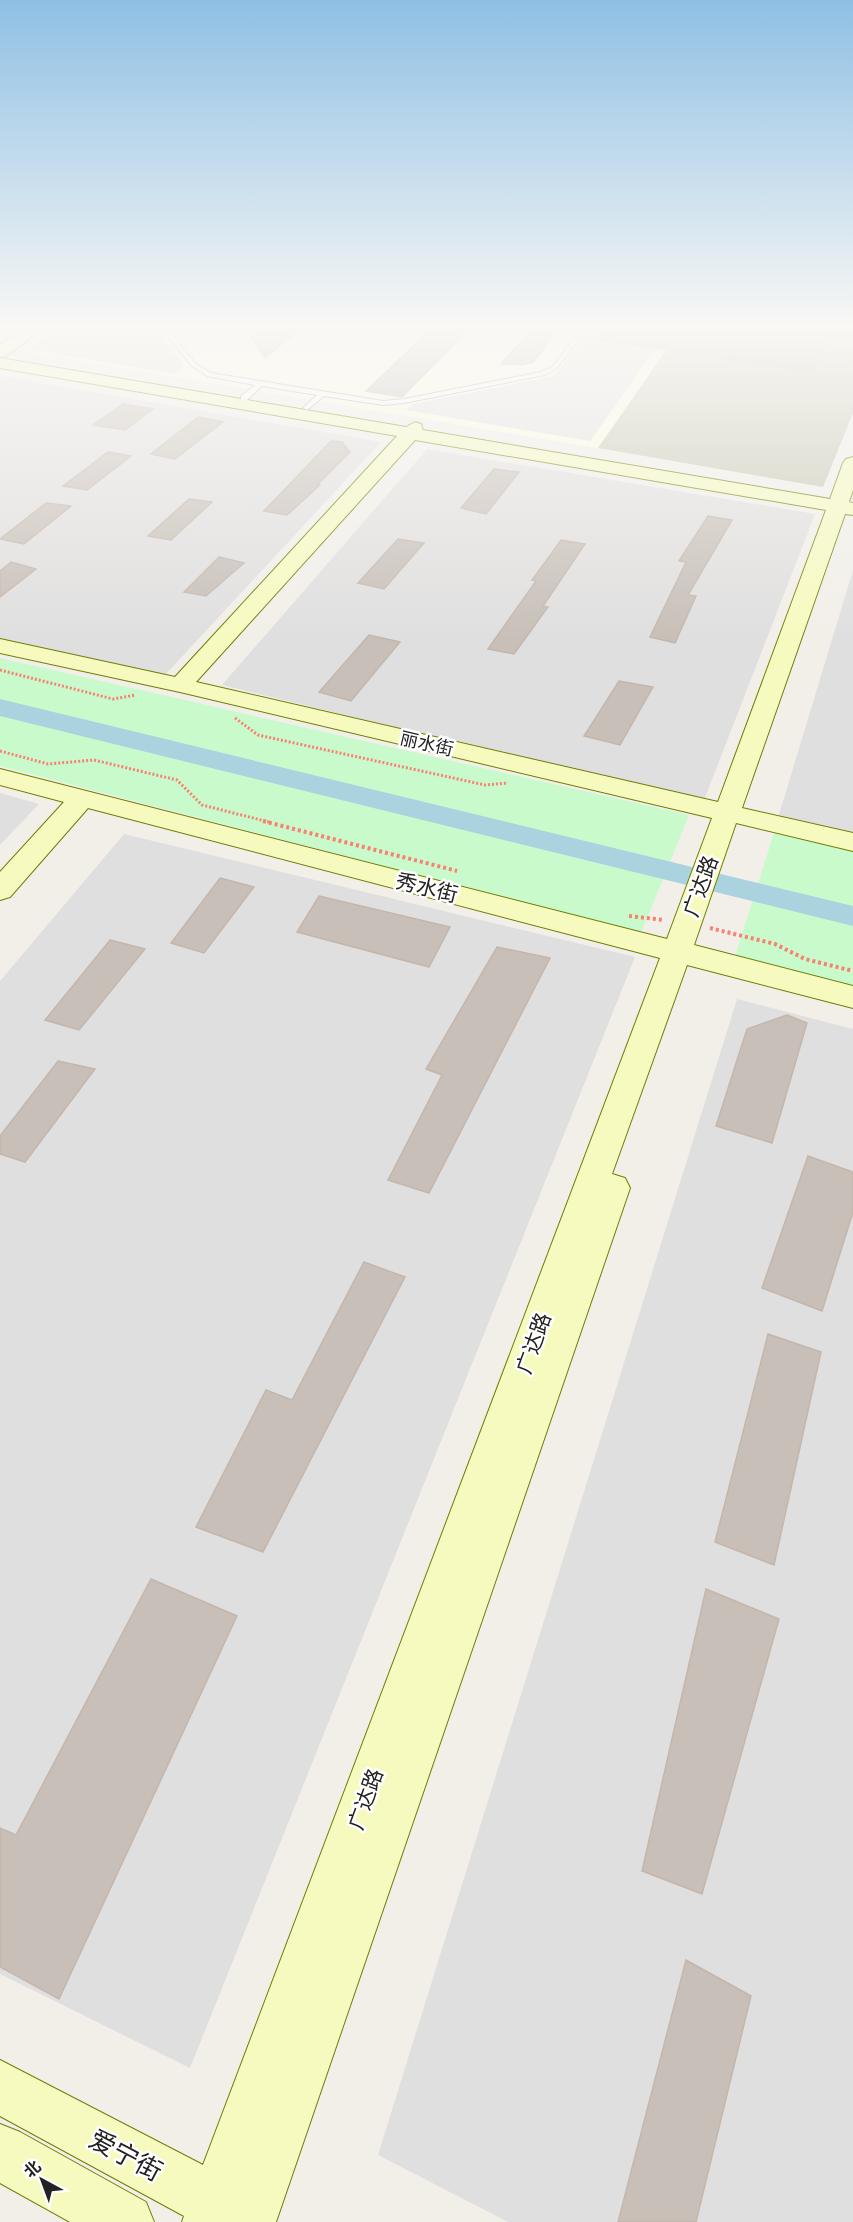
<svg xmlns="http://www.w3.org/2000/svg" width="853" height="2222" viewBox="0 0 853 2222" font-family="'Golos Text','Noto Sans SC',sans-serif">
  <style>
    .residential { fill: #e0dfdf }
    .education { fill: #ffffe5 }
    .construction { fill: #c7c7b4 }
    .park { fill: #c8facc }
    .parking { fill: #e2e2e2 }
    .water { fill: #aad3df }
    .building { fill: #c7bfb8; stroke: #c4b6ab; stroke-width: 1.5 }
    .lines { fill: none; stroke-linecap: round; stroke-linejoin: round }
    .lane-casing { stroke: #a9a9a9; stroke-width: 2 }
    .secondary-casing { stroke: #707d05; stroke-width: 2 }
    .path-far1 { stroke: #fa8072; stroke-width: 3; stroke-dasharray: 2 2; stroke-linecap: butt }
    .path { stroke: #fa8072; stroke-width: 4; stroke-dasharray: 3 3; stroke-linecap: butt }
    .lane { fill: #fff; fill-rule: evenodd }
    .secondary { fill: #f7fabf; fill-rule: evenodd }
    .labels { text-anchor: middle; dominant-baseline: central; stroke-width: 5; stroke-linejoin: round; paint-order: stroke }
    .far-street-label { font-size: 18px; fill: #222; stroke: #fff }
    .street-label { font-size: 21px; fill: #222; stroke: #fff }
    .near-street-label { font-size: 26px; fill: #222; stroke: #fff }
  </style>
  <rect width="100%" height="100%" fill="#f2efe9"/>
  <!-- residential -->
  <path class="residential" d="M0,376l381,66 -216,233 -165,-36z
    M427,449l388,65 -112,289 -481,-118z
    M853,570v265l-75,-17z
    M0,793l39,11 -39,41z
    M124,834l511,123 -445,1111 -190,-94v-993z
    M737,999l116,30v1193h-345l-130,-67z"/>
  <!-- education -->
  <path class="education" d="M52,329h629l-83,119 -577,-97z"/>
  <!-- construction -->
  <path class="construction" d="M681,329h172v84l-30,74 -225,-39z"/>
  <!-- park -->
  <path class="park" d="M0,658l689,157 -48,118 -641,-167z
    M774,833l79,19v134l-118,-30z"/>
  <!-- parking -->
  <path class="parking" d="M58,329h98l28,37 -8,8 -147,-25z
    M591,329h78l-79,112 -184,-31 7,-6 141,-28z"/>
  <!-- water -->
  <path class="water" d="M0,699l853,207v20l-853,-210z"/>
  <!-- building -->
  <path class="building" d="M262,329h38l-35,29 -14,-20z
    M431,329h38l-67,68 -36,-6z
    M532,329l24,4 -23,29 -10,3 -22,-1z
    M602,329h230l-19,40 -6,1 -206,-30z
    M123,404l30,5 -28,21 -32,-5z
    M198,417l25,5 -48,37 -24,-5z
    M331,441l11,1 8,10 -32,32 2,1 -33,30 -23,-4z
    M108,452l23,4 -44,34 -24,-4z
    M494,469l25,3 -33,42 -25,-6z
    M189,499l23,3 -41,38 -23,-4z
    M46,503l25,3 -47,38 -24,-5z
    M708,516l24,4 -44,75 8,1 -21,47 -25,-6 36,-75 -7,-1z
    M398,539l26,4 -40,46 -26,-6z
    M561,540l24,4 -42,62 5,1 -34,47 -26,-5 48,-68 -4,-1z
    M219,557l25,6 -38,33 -22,-4z
    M11,562l25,7 -36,28v-26z
    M369,635l31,7 -49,59 -32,-9z
    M619,681l34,6 -33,58 -36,-9z
    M220,878l34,9 -50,66 -33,-10z
    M319,896l131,31 -21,40 -132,-35z
    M110,940l35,9 -66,81 -34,-10z
    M497,947l53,11 -121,235 -41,-13 54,-105 -16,-6z
    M787,1015l20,8 -35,120 -56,-17 31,-97z
    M58,1061l37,8 -70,93 -25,-8v-18z
    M808,1156l45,16v40l-31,99 -60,-23z
    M364,1262l41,15 -142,275 -67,-25 70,-137 26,10z
    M768,1334l53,18 -47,213 -59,-23z
    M151,1579l86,37 -178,383 -59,-32v-139l16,7z
    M706,1589l73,30 -77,275 -60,-23z
    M686,1960l65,36 -55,226h-78z"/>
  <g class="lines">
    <!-- lane casing -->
    <g class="lane-casing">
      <path id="lane" d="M162,329h6l28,35 15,9 172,28 21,-2 137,-27 12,-6 28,-37h6l-30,39 -12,7 -141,28 -21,2 -59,-9 -17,14 -4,-2 14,-13 -55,-9 -15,14h-6v-4l14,-11 -48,-9 -15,-10z"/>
    </g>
    <!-- secondary casing -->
    <g class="secondary-casing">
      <path id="secondary" d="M24,329h19l-37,27 -6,1v-12z
        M0,358l406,69 9,-5 6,2 2,6 407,69 13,-36 3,-4 7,-2v33l-4,12 4,1v12l-8,-1 -103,294 111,25v18l-117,-28 -42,122 159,41v22l-166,-43 -75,209 13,4 5,10 -354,1034h-94l2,-6 -184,-100v-56l203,105 457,-1207 -572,-150 -78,89 -10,3v-28l64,-70 -64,-17v-16l667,170 45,-121 -532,-126 -180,-39v-14l175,38 222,-241 -397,-68zM415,440l411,70 -108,292 -522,-120z
        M0,2124l20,8 126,70 8,20h-84l-70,-39z"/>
    </g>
    <!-- path-far1 -->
    <path class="path-far1" d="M0,670l113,29 23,-4
      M235,718l23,17 227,50 23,-2
      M0,751l48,13 46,-4 83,20 25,25 67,17"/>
    <!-- path -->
    <path class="path" d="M263,821l194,50
      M629,916l35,4
      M710,928l65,16 30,15 48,12"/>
    <!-- lane -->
    <use href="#lane" class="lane"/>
    <!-- secondary -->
    <use href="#secondary" class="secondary"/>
  </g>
  <!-- sky -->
  <linearGradient id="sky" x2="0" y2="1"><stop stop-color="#8fc0e4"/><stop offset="0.51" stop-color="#f9f8f5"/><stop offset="1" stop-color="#f9f8f5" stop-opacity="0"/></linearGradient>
  <rect width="853" height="640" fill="url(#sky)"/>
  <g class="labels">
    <!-- far-street labels -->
    <g class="far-street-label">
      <text transform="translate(427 743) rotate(13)">丽水街</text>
    </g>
    <!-- street labels -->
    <g class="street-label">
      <text transform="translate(700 886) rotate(-70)">广达路</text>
      <text transform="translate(427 887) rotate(14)">秀水街</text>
      <text transform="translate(533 1343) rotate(-70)">广达路</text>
      <text transform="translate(365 1799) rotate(-70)">广达路</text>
    </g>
    <!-- near-street labels -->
    <g class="near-street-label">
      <text transform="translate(126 2155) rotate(28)">爱宁街</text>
    </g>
  </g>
  <!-- north arrow -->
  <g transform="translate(42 2180) rotate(319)" stroke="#ffffff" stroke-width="4.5" paint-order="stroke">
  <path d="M0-4.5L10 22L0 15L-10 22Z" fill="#222222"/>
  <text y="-9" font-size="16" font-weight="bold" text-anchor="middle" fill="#222222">北</text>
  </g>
</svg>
